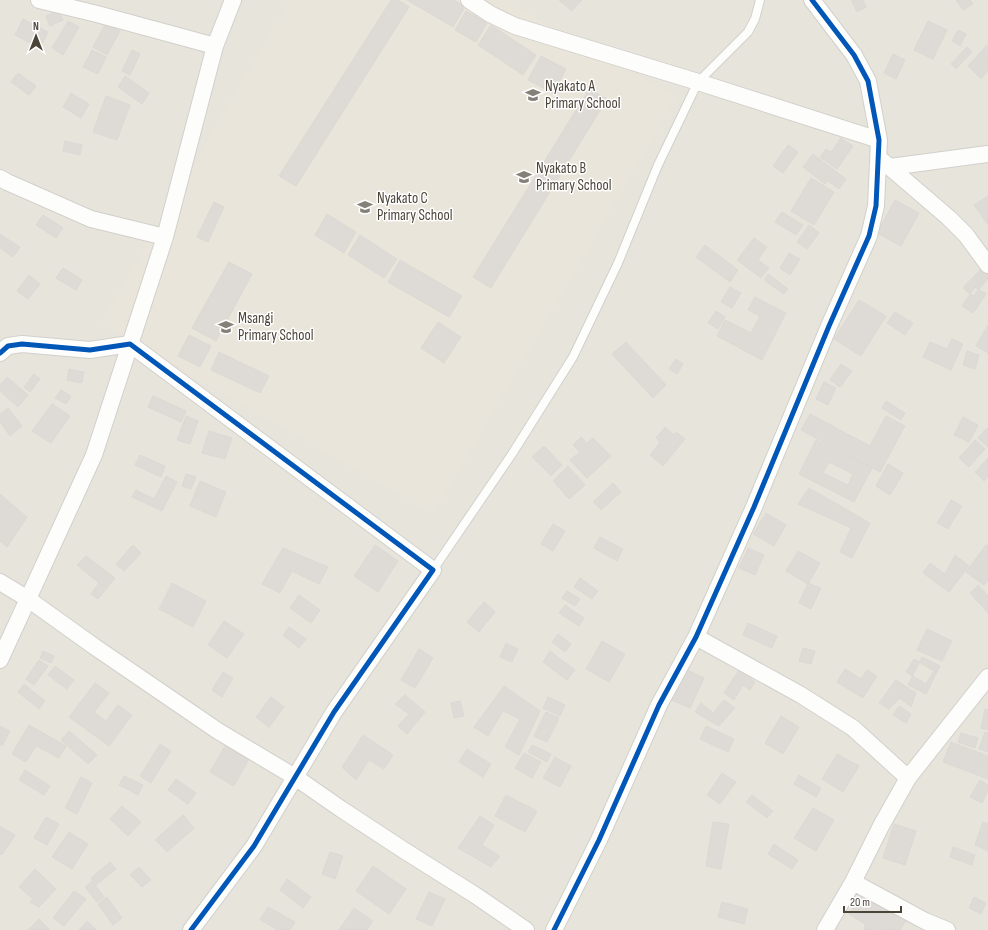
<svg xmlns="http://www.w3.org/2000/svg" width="988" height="930" viewBox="0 0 988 930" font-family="'Sofia Sans Condensed',sans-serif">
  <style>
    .residential { fill: #e7e4dc }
    .education { fill: #eae5da }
    .building { fill: #dedbd6; stroke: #dcd9d4; fill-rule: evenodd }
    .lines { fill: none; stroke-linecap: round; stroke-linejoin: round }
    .lane-casing { stroke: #d2d0cb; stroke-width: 10 }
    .street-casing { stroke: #d2d0cb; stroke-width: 18 }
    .lane { stroke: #fdfdfc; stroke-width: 8 }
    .street { stroke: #fdfdfc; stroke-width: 16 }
    .cycleway-casing { stroke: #fff; stroke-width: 8 }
    .cycleway { stroke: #0057b8; stroke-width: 5 }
    .labels { text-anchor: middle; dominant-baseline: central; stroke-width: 3; stroke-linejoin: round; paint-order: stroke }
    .poi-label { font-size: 15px; fill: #4b4439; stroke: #fff; text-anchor: start }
  </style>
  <rect width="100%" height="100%" fill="#f4f2ee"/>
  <!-- residential -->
  <path class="residential" d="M0,0h988v930h-988z"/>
  <!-- education -->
  <path class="education" d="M290,0h215l171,98 -243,416 -332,-191z"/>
  <!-- building -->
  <path class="building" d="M391,0h7l11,7 -113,179 -17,-10z
    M407,0h47l11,7 -12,20z
    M559,0h23l-10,11z
    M851,0h12l3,7 -9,5z
    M956,0h14l3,4 -10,6z
    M59,11l4,9 -13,6 -4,-10z
    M466,11l21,12 -11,19 -21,-12z
    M23,19l25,13 -8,16 -25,-13z
    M68,21l11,6 -16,28 -11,-7z
    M928,21l19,9 -14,29 -19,-9z
    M106,23l14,8 -13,24 -14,-8z
    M491,25l45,30 -13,20 -45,-30z
    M958,30l8,4 -6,12 -8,-5z
    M987,45l1,26 -7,8 -13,-13z
    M967,47l5,5 -16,17 -5,-5z
    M92,50l14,7 -8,17 -15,-7z
    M132,50l8,4 -10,21 -8,-4z
    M893,54l12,6 -9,19 -12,-6z
    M541,56l25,13 -13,24 -25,-13z
    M18,73l18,13 -7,9 -18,-13z
    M125,76l24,17 -7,11 -24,-17z
    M589,89l18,10 -116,189 -18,-11z
    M71,93l18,11 -8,14 -18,-11z
    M106,96l24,9 -13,35 -24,-8z
    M841,138l12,8 -16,23 -17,-12 6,-8 5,3z
    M65,141l17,4 -2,10 -17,-4z
    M788,145l10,7 -15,21 -10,-7z
    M813,154l33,25 -7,10 -11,-8 -3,3 -22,-17z
    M811,178l23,14 -20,33 -23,-14z
    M988,196v29l-14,-20z
    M895,200l24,13 -18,33 -24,-13z
    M214,202l10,5 -16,35 -11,-5z
    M782,212l21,13 -7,10 -21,-13z
    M327,214l29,18 -12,21 -29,-18z
    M43,215l20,13 -7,10 -20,-13z
    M809,225l10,8 -12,16 -10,-7z
    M0,234l20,13 -7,10 -13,-9z
    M360,235l37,24 -13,19 -36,-23z
    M754,238l13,9 -9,13 11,8 -8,10 -24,-18z
    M705,245l33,25 -8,12 -34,-25z
    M789,253l11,6 -10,16 -10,-7z
    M400,260l62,36 -13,21 -61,-35z
    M229,262l23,12 -36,67 -24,-13z
    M63,268l19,12 -6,10 -20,-12z
    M981,269l7,6v4l-15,17 -10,-8z
    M768,274l20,15 -4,5 -20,-14z
    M29,275l11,9 -12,15 -11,-8z
    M730,287l11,6 -9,15 -11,-6z
    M975,287l11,7 -13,19 -11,-7z
    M755,297l31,16 -24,47 -45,-24 8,-16 26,13 9,-17 -12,-6z
    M859,300l27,16 -25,40 -27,-17z
    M716,311l9,6 -7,12 -10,-6z
    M895,312l18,11 -8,12 -18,-12z
    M438,322l23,15 -17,26 -23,-15z
    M988,325v28l-12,-7z
    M189,335l22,11 -11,21 -22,-11z
    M952,339l11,5 -12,26 -28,-13 7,-15 17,7z
    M626,342l40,43 -13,13 -41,-44z
    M967,351l12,4 -4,14 -12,-4z
    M219,352l50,24 -9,17 -49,-23z
    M676,359l7,5 -6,10 -8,-5z
    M841,364l11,7 -12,16 -10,-7z
    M69,369l15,3 -2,11 -15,-3z
    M34,374l6,5 -10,13 -6,-5z
    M7,377l21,18 -10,12 -18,-16v-6z
    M824,382l12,6 -8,17 -12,-6z
    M61,390l10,6 -5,8 -11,-6z
    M153,396l33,15 -5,11 -33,-15z
    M886,401l19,12 -4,7 -19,-12z
    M52,404l18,12 -19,27 -19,-12z
    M8,408l14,18 -12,10 -10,-14v-8z
    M810,414l60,32 16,-30 19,10 -25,46 -79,-42z
    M186,416l12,5 -8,23 -13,-4z
    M963,417l15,8 -9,17 -15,-7z
    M665,427l9,8 2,-3 9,7 -22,27 -13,-11 10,-13 -4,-4z
    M987,428l1,1v18l-10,-9z
    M209,431l23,7 -7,21 -23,-6z
    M581,437l6,6 6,-5 18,18 -24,22 -17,-18 10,-8 -7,-7z
    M816,440l56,28 -18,34 -55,-28zM829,462l24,12 -5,11 -25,-12z
    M975,440l10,9 -16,18 -10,-9z
    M544,446l18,19 -11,11 -19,-19z
    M140,455l25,11 -4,11 -26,-12z
    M988,458v19l-4,4 -9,-9z
    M888,464l15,9 -13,22 -14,-9z
    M568,466l17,19 -16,14 -16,-18z
    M186,474l10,3 -5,12 -9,-3z
    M166,476l11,6 -15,29 -30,-14 4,-7 18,9z
    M200,481l26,11 -10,25 -26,-11z
    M613,483l8,9 -20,18 -8,-8z
    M809,488l61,35 -18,35 -12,-6 11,-24 -53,-24z
    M0,494l27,23 -20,30 -7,-6v-21l1,-2 -1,-1z
    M951,500l11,6 -14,23 -11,-6z
    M766,513l20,12 -12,21 -21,-12z
    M553,524l12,7 -12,20 -12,-7z
    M600,537l23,12 -6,12 -23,-13z
    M133,545l8,8 -17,18 -8,-7z
    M375,545l23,16 -20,31 -24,-16z
    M986,545l2,1v34l-4,5 -18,-13z
    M283,548l45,19 -9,17 -27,-13 -12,22 -18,-9z
    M748,548l16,7 -9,20 -16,-7z
    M798,551l22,12 -12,21 -22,-13z
    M955,555l14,11 -20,26 -26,-19 7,-10 15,11z
    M86,556l29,22 -17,21 -7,-5 8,-11 -22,-18z
    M580,578l18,13 -6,8 -18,-12z
    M172,583l34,18 -13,26 -34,-18z
    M808,583l13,5 -10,21 -12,-6z
    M978,585l10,11v17l-18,-20z
    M567,591l13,8 -5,7 -13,-8z
    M299,595l21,15 -9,13 -21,-15z
    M484,602l11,10 -16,20 -12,-10z
    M565,605l19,13 -5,8 -20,-13z
    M224,621l20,13 -17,24 -19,-13z
    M748,623l29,13 -5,12 -29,-13z
    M289,627l17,12 -7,9 -16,-13z
    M927,629l25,12 -10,20 -25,-11z
    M558,634l13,10 -6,8 -13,-10z
    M602,641l23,13 -16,28 -23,-13z
    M506,643l12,6 -6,13 -12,-5z
    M803,648l12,3 -4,13 -12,-3z
    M419,649l14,9 -18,30 -14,-8z
    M43,651l11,5 -3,7 -11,-5z
    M550,651l25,19 -8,10 -24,-18z
    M922,657l18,9 -14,28 -18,-9z
    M914,659l20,12 -8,13 -20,-12z
    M39,660l9,6 -14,19 -8,-6z
    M55,666l19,14 -7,9 -19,-14z
    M681,667l23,11 -14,30 -23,-10z
    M845,669l16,10 6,-9 10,6 -14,22 -26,-16z
    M739,670l16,12 -5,8 -7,-5 -9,15 -10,-7z
    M223,672l10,6 -11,19 -10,-7z
    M896,680l20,13 -5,14 -11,-9 -11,11 -10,-6z
    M95,683l14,10 -15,19 12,9 12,-16 14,10 -23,31 -40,-29z
    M24,684l21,17 -6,8 -21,-17z
    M504,686l36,25 -21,44 -14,-8 15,-28 -17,-8 -15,25 -14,-9z
    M405,695l20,17 -18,22 -9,-8 11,-12 -14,-10z
    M271,697l13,10 -15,20 -13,-10z
    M548,697l17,8 -5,11 -17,-8z
    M724,700l11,8 -16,18 -24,-14 6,-9 12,10z
    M460,701l4,15 -10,2 -3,-15z
    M899,706l12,8 -5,9 -13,-8z
    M985,709l3,1v20l-7,-2z
    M546,712l13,6 -12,24 -13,-6z
    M781,716l18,11 -16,27 -18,-11z
    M29,725l37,21 -7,12 -23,-12 -10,16 -14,-8z
    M0,726l10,5 -8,15 -2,-2z
    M706,726l28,13 -6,13 -28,-13z
    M69,731l28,24 -9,9 -27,-24z
    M985,732l3,1v19l-9,-3z
    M961,733l17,5 -3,10 -17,-6z
    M363,735l30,20 -9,14 -15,-9 -13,20 -14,-13z
    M951,742l37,14v23l-45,-17z
    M160,744l11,7 -20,32 -11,-7z
    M532,745l19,9 -4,8 -19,-10z
    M225,746l24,13 -15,27 -24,-14z
    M467,749l24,15 -8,13 -24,-15z
    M524,753l17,9 -9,16 -17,-10z
    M837,754l22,12 -16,26 -21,-13z
    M555,757l16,9 -11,21 -17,-9z
    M25,770l25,16 -6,9 -25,-15z
    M722,773l14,9 -16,22 -13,-9z
    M799,775l22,13 -5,9 -22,-13z
    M124,776l19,9 -5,10 -19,-10z
    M81,777l11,6 -15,31 -12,-6z
    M176,779l20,14 -8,11 -20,-14z
    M980,780l8,5v6l-6,12 -12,-6z
    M506,795l31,16 -12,21 -30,-16z
    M752,795l21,16 -6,7 -21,-16z
    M122,806l19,16 -13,14 -18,-17z
    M813,808l21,12 -18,31 -22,-13z
    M183,815l11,13 -27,24 -12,-12z
    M480,816l14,9 -12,20 18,11 -9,11 -33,-19z
    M46,817l13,7 -12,21 -13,-7z
    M713,822l16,2 -8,45 -15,-3z
    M983,822l5,2v27l-13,-6z
    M894,824l22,7 -11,34 -22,-7z
    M0,826l15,9 -13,20 -2,-1z
    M69,832l19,12 -16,25 -20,-12z
    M774,844l24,16 -6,9 -24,-15z
    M953,847l22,8 -3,10 -22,-8z
    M330,852l13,4 -8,23 -13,-5z
    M110,862l6,7 -20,16 -5,-7z
    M373,866l33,23 -17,25 -33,-23z
    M139,867l12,13 -9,7 -12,-12z
    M35,869l21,20 -17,18 -9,-5 3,-3 -14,-12z
    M287,879l24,18 -8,11 -23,-18z
    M92,881l12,16 -7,5 -12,-15z
    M74,891l12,8 -22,27 -11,-8z
    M429,892l16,7 -13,27 -16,-7z
    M863,892l44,27 -7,11 -25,-1v1h-11l1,-6 -16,-10z
    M107,897l15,21 -9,7 -15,-21z
    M974,897l12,6 -5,11 -12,-6z
    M722,902l26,7 -4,15 -26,-7z
    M268,907l27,15 -5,8h-12l-18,-10z
    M354,908l19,13 -6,9h-28z
    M39,919l11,11h-22z
    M87,921l10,9h-18z"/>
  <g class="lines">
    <!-- lane casing -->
    <g class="lane-casing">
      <path id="lane" d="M433,570l79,-116 61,-97 45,-94 40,-98 40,-83 50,-50 7,-13 5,-19"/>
    </g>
    <!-- street casing -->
    <g class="street-casing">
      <path id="street" d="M39,0l58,14 118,32
        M469,0l21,14 25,12 183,56 181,58
        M879,158l70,60 17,17 22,30
        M890,167l98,-13
        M0,178l7,4 84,37 74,18
        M0,353l8,-7 14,-2 68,6 40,-6 303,226 -99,142 -80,134 -63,84
        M0,582l28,17 67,48 123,84 77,46 46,32 64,42 70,44 51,35
        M696,637l105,58 52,33 55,50
        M0,660l94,-205 71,-218 50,-191 18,-46
        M853,882l72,39 22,9
        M554,930l45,-90 60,-135 37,-68 58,-130 75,-181 40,-90 7,-30 3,-66 -11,-59 -14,-26 -42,-55
        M825,930l28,-48 28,-56 27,-48 80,-101"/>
    </g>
    <!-- lane -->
    <use href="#lane" class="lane"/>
    <!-- street -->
    <use href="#street" class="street"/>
    <!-- cycleway casing -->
    <g class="cycleway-casing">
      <path id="cycleway" d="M0,353l8,-7 14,-2 68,6 40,-6 303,226 -99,142 -80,134 -63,84
        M554,930l45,-90 60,-135 37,-68 58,-130 75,-181 40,-90 7,-30 3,-66 -11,-59 -14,-26 -42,-55"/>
    </g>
    <!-- cycleway -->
    <use href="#cycleway" class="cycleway"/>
  </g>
  <!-- icons -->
  <defs>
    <g id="school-bare" transform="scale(1.2)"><path d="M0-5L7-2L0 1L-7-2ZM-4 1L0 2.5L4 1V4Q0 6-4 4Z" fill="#868178" stroke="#fff" stroke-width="2.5" paint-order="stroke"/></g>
  </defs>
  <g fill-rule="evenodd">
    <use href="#school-bare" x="533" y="95"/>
    <use href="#school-bare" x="524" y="177"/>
    <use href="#school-bare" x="365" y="207"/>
    <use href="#school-bare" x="226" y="327"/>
  </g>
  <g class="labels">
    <!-- poi labels -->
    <g class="poi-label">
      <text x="545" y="86">Nyakato A<tspan x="545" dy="17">Primary School</tspan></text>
      <text x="536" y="168">Nyakato B<tspan x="536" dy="17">Primary School</tspan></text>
      <text x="377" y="198">Nyakato C<tspan x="377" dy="17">Primary School</tspan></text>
      <text x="238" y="318">Msangi<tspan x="238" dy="17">Primary School</tspan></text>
    </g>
  </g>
  <!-- north arrow -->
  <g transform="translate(36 36)" stroke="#ffffff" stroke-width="3" paint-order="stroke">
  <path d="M0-3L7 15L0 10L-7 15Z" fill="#4b4439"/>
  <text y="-6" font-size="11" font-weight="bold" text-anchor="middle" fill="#4b4439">N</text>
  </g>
  <!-- scale -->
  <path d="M844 906v6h57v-6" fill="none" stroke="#4b4439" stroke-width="2"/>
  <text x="850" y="906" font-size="12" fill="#4b4439" stroke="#ffffff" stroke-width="3" paint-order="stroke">20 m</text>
</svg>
